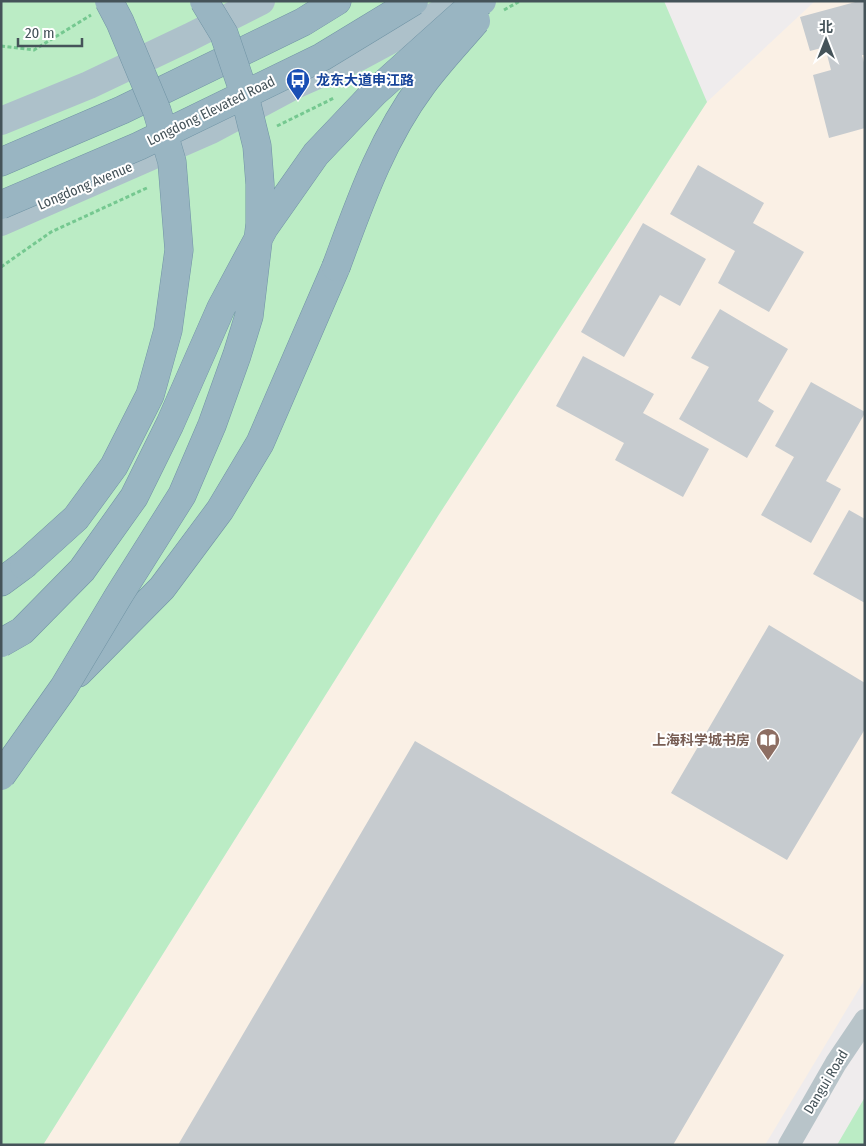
<svg xmlns="http://www.w3.org/2000/svg" width="866" height="1146" viewBox="0 0 866 1146" font-family="'Fira Sans Condensed','Noto Sans SC',sans-serif">
  <style>
    .commercial { fill: #faf0e5 }
    .green { fill: #bbecc5 }
    .building { fill: #c6cbcf }
    .lines { fill: none; stroke-linecap: round; stroke-linejoin: round }
    .trunk-casing { stroke: #7194a5; stroke-width: 29 }
    .path { stroke: #75c890; stroke-width: 3; stroke-dasharray: 4 2.5; stroke-linecap: butt }
    .tertiary { stroke: #b8c4c9; stroke-width: 22 }
    .primary { stroke: #adc1ca; stroke-width: 28 }
    .trunk { stroke: #99b5c2; stroke-width: 28 }
    .trunk-bridge-casing { stroke: #7194a5; stroke-width: 29; stroke-linecap: butt }
    .trunk-bridge { stroke: #99b5c2; stroke-width: 28 }
    .labels { text-anchor: middle; dominant-baseline: central; stroke-width: 4; stroke-linejoin: round; paint-order: stroke }
    .transit-label { font-size: 14px; font-weight: bold; fill: #164399; stroke: #fff; text-anchor: start }
    .street-label { font-size: 14px; fill: #455359; stroke: #fff }
    .education-label { font-size: 14px; font-weight: bold; fill: #785e54; stroke: #fff; text-anchor: end }
  </style>
  <rect width="100%" height="100%" fill="#efeced"/>
  <!-- commercial -->
  <path class="commercial" d="M815,1h50v978l-100,166h-722l395,-629 269,-414z"/>
  <!-- green -->
  <path class="green" d="M1,1h663l43,101 -269,414 -395,629h-42z
    M865,1097v48h-28z"/>
  <!-- building -->
  <path class="building" d="M859,1h6v54h-3l3,11v62l-36,10 -16,-63 18,-5 -6,-23 -15,4 -10,-34z
    M698,165l66,38 -11,20 51,29 -35,60 -51,-29 17,-32 -65,-37z
    M643,223l63,36 -26,47 -20,-11 -36,62 -43,-25z
    M720,309l68,40 -30,52 16,10 -27,47 -68,-39 30,-52 -18,-9z
    M583,356l71,38 -11,19 66,36 -26,48 -68,-37 9,-17 -68,-37z
    M811,382l54,30v1l-39,68 15,8 -30,54 -50,-28 33,-58 -19,-11z
    M849,510l16,9v84l-52,-29z
    M769,625l96,58v46l-78,131 -116,-67z
    M415,741l369,214 -111,190h-495z"/>
  <g class="lines">
    <!-- trunk casing -->
    <g class="trunk-casing">
      <path id="trunk" d="M1,162l121,-52 181,-88 34,-21
        M1,582l23,-17
        M78,673l84,-85 58,-78 40,-67 76,-176"/>
    </g>
    <!-- path -->
    <path class="path" d="M504,10l16,-9
      M1,46l33,4 57,-35
      M277,126l57,-28
      M1,267l50,-35 98,-45"/>
    <!-- tertiary -->
    <path class="tertiary" d="M789,1145l47,-82 29,-43"/>
    <!-- primary -->
    <path class="primary" d="M1,121l88,-36 101,-48 71,-36
      M1,222l210,-92 84,-45 64,-28 104,-56"/>
    <!-- trunk -->
    <use href="#trunk" class="trunk"/>
    <!-- trunk-bridge casing -->
    <g class="trunk-bridge-casing">
      <path id="trunk-bridge" d="M1,205l138,-59 183,-89 92,-56
        M336,267c23,-62 45,-127 86,-182 16,-22 36,-43 54,-64
        M24,565l52,-47 38,-52 36,-71 18,-65 11,-80 -7,-88 -15,-51 -37,-89 -11,-21
        M1,643l21,-12 60,-61 52,-73 36,-73 51,-116 43,-80 52,-74 58,-61 88,-79 20,-13
        M1,776l63,-89 55,-92 63,-100 30,-70 25,-70 12,-39 11,-92v-40l-3,-38 -13,-53 -20,-59 -20,-33"/>
    </g>
    <!-- trunk-bridge -->
    <use href="#trunk-bridge" class="trunk-bridge"/>
  </g>
  <!-- icons -->
  <defs>
    <g id="bus-pin" transform="scale(1.25)"><path d="M0 17L-7.5 6A9.5 9.5 0 1 1 7.5 6Z" fill="#1a4fb4" stroke="#fff"/><path d="M-5-6H5V4H4V6H2V4H-2V6H-4V4H-5ZM-3.5-4V0h7V-4ZM-3.5 1.2v1.5H-2V1.2ZM2 1.2v1.5H3.5V1.2Z" fill="#fff"/></g>
    <g id="library-pin" transform="scale(1.25)"><path d="M0 17L-7.5 6A9.5 9.5 0 1 1 7.5 6Z" fill="#8d6e63" stroke="#fff"/><path d="M-6-4Q-3-5.5-.7-3.5V5Q-3 3-6 4ZM6-4Q3-5.5 .7-3.5V5Q3 3 6 4Z" fill="#fff"/></g>
  </defs>
  <g fill-rule="evenodd">
    <use href="#bus-pin" x="298" y="80"/>
    <use href="#library-pin" x="768" y="740"/>
  </g>
  <g class="labels">
    <!-- transit labels -->
    <g class="transit-label">
      <text x="316" y="80">龙东大道申江路</text>
    </g>
    <!-- street labels -->
    <g class="street-label">
      <text transform="translate(211 111) rotate(-26)">Longdong Elevated Road</text>
      <text transform="translate(85 186) rotate(-23)">Longdong Avenue</text>
      <text transform="translate(826 1082) rotate(-59)">Dangui Road</text>
    </g>
    <!-- education labels -->
    <g class="education-label">
      <text x="750" y="740">上海科学城书房</text>
    </g>
  </g>
  <!-- border -->
  <rect width="866" height="1146" fill="none" stroke="#455359" stroke-width="5"/>
  <!-- north arrow -->
  <g transform="translate(826 40)" stroke="#ffffff" stroke-width="4" paint-order="stroke">
  <path d="M0-4L9 19L0 12L-9 19Z" fill="#455359"/>
  <text y="-8" font-size="14" font-weight="bold" text-anchor="middle" fill="#455359">北</text>
  </g>
  <!-- scale -->
  <path d="M18 38v8h64v-8" fill="none" stroke="#455359" stroke-width="2.5"/>
  <text x="25" y="38" font-size="15" fill="#455359" stroke="#ffffff" stroke-width="4" paint-order="stroke">20 m</text>
</svg>
